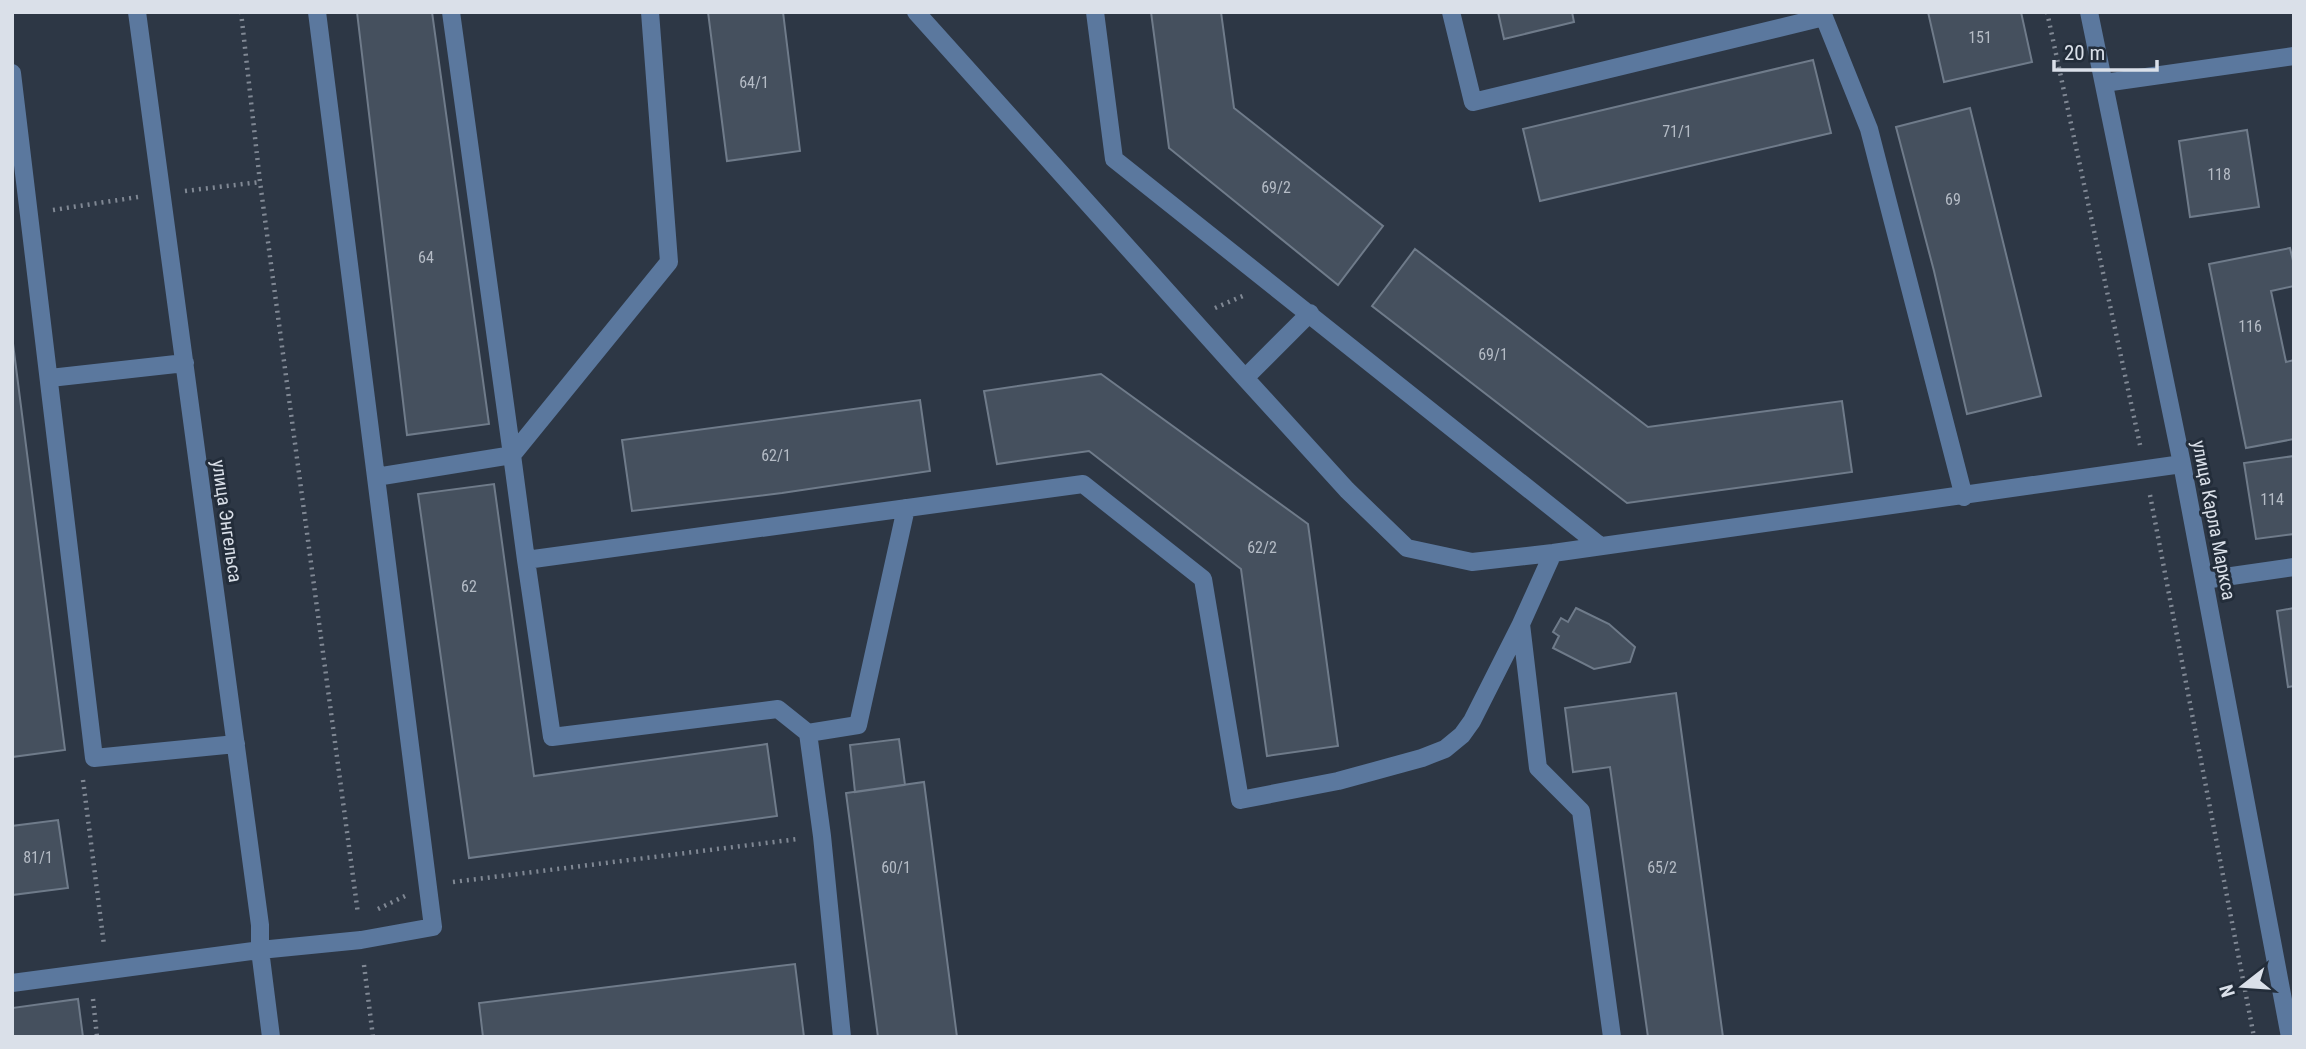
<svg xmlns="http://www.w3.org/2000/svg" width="2306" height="1049" viewBox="0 0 2306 1049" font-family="'Roboto Condensed',sans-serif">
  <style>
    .building { fill: #45505e; stroke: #6f7b8a; stroke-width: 2 }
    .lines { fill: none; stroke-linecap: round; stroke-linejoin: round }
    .path { stroke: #808894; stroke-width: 4.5; stroke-dasharray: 2 5; stroke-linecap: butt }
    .minor { stroke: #5b789e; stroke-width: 18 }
    .labels { text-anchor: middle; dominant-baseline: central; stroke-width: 6; stroke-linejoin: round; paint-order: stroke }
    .number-label { font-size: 16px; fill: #b5bcc6 }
    .street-label { font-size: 19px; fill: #dae0e9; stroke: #232d3a }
  </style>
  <rect width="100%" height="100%" fill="#2d3745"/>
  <!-- building -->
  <path class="building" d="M357,12h75l57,412 -82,11z
    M708,12h75l17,139 -73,10z
    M1151,12h70l13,96 149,118 -45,59 -169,-137z
    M1498,12h74l2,10 -70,17z
    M1928,12h93l11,50 -88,20z
    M1813,60l18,73 -291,68 -17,-72z
    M1970,108l71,288 -74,18 -33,-143 -38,-144z
    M2247,130l12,77 -69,10 -11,-76z
    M2290,248l4,17v21l-23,5 15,71 8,-2v79l-48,9 -37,-184z
    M1415,249l233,178 194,-26 10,71 -225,31 -255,-197z
    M12,336l53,414 -53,7z
    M1101,374l207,150 30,222 -71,10 -26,-187 -152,-118 -92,13 -13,-73z
    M920,400l10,71 -148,22 -150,18 -10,-71z
    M2294,456v78l-38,5 -12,-76z
    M494,484l40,292 233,-32 10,72 -308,42 -51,-364z
    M1576,608l33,16 26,23 -5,15 -36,7 -41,-21 6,-12 -6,-4 8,-14 7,4z
    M2294,608v78l-6,1 -11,-76z
    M1676,693l47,344h-75l-38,-270 -37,5 -8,-64z
    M899,739l6,46 -50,7 -5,-47z
    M924,782l33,255h-79l-32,-244z
    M58,820l10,68 -56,7v-69z
    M795,964l9,73h-321l-4,-34z
    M78,999l5,38h-71v-29z"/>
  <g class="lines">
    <!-- path -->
    <path class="path" d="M241,12l19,170 98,732
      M2047,12l93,433
      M185,191l75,-9
      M53,210l85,-13
      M1215,308l30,-13
      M2150,495l104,542
      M83,780l21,165
      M453,882l345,-43
      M378,909l27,-13
      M364,965l9,72
      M93,999l4,38"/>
    <!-- minor -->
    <path class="minor" d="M137,12l123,913v25l11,87
      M451,12l61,443
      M916,12l329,366 102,112 60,58 65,14 81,-9 629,-89
      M1095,12l19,147 485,386
      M1451,12l22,90 351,-85 45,112 95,368
      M2089,12l93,452 108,573
      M12,73l82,685 142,-14
      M2104,83l190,-27
      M50,378l135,-15
      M1245,378l65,-65
      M512,455l157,-193 -19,-250
      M376,477l136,-22 14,105 557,-76 120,95 37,221 98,-19 84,-23 23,-9 17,-14 10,-14 49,-97
      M1553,553l-32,71 17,144 43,43 31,226
      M526,560l26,177 226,-28 30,24 14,103 20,201
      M2204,580l90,-13
      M808,733l50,-8 48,-217
      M12,983l248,-33 101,-10 72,-13 -116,-915"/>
  </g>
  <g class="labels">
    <!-- number labels -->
    <g class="number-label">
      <text x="1980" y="37">151</text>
      <text x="754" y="82">64/1</text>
      <text x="1677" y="131">71/1</text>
      <text x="2219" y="174">118</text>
      <text x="1276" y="187">69/2</text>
      <text x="1953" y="199">69</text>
      <text x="426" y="257">64</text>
      <text x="2250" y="326">116</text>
      <text x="1493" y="354">69/1</text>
      <text x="776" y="455">62/1</text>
      <text x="2272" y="499">114</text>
      <text x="1262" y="547">62/2</text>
      <text x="469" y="586">62</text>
      <text x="38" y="857">81/1</text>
      <text x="896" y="867">60/1</text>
      <text x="1662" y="867">65/2</text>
    </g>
    <!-- street labels -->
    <g class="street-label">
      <text transform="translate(2214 520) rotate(79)">улица Карла Маркса</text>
      <text transform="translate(227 521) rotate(82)">улица Энгельса</text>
    </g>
  </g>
  <!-- border -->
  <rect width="2306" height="1049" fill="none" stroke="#dae0e9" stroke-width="28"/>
  <!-- north arrow -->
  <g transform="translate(2243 986) rotate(253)" stroke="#232d3a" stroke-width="5" paint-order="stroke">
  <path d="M0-5L12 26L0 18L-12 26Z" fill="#dae0e9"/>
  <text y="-10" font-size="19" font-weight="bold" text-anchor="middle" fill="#dae0e9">N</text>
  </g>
  <!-- scale -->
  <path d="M2054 60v10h103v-10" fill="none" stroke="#dae0e9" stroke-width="3.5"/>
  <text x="2064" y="60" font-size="21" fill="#dae0e9" stroke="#232d3a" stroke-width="5" paint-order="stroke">20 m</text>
</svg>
